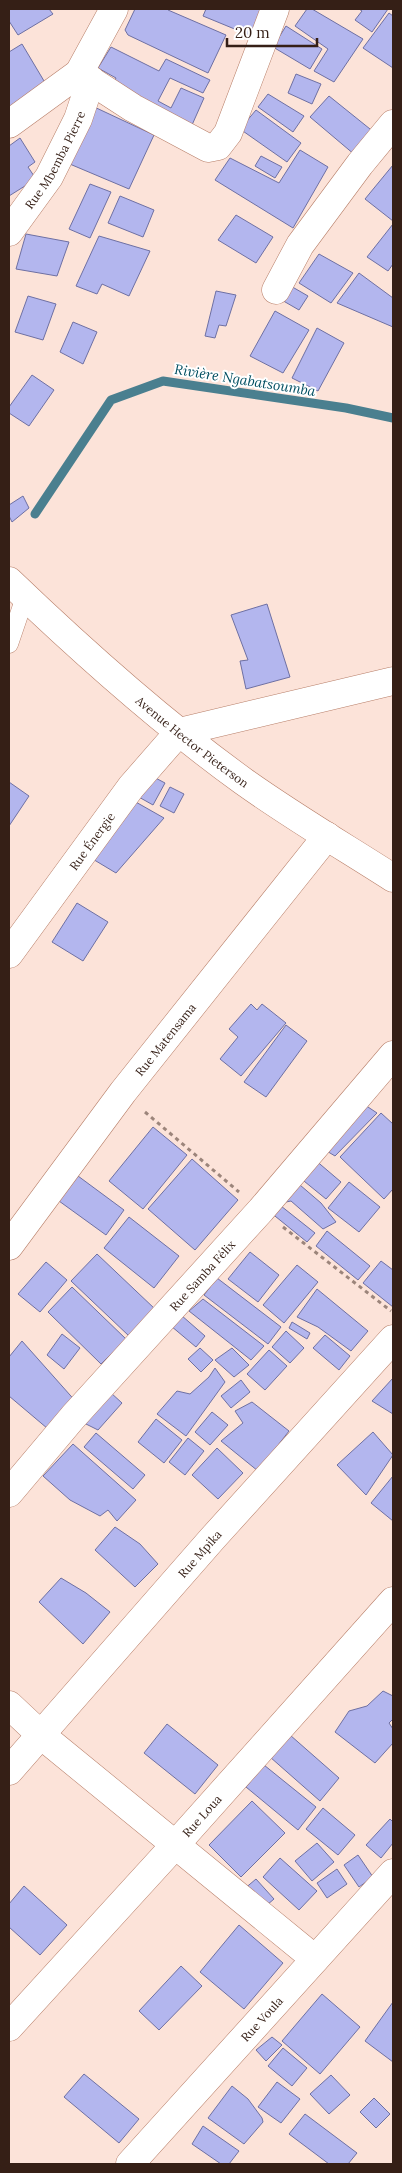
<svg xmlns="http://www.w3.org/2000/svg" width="402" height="2173" viewBox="0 0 402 2173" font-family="Lora,serif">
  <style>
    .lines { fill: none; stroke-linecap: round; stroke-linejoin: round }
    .stream { stroke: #4a7f8f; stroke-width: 9 }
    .building { fill: #b3b6ee; stroke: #6e70a3 }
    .service-casing { stroke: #b77e68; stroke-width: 19 }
    .minor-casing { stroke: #b77e68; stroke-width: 29 }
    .tertiary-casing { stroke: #b77e68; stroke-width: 29 }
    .path { stroke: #9c857b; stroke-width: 3; stroke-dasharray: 4 4; stroke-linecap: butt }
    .service { stroke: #fff; stroke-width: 18 }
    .minor { stroke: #fff; stroke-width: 28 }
    .tertiary { stroke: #fff; stroke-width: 28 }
    .labels { text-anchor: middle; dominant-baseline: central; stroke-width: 4; stroke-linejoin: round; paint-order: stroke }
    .street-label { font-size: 12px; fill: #351f16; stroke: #fff }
    .water-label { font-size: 14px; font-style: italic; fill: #004e61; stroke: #fff }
  </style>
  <rect width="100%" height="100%" fill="#fce3d9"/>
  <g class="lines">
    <!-- stream -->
    <path class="stream" d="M35,514l76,-114 52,-19 183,27 47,10"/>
  </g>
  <!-- building -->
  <path class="building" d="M9,9h40l4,5 -35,21 -9,-14z
    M135,9h34l-1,1 58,25 -18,38 -80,-38 -3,-5z
    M206,9h57l-9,28 -51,-21z
    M307,9h5l51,30 -29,43 -20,-11 14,-22 -33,-23z
    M359,9h29l-16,23 -17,-12 7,-9z
    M389,13l4,3v52l-30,-20z
    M286,26l36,23 -12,20 -37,-22z
    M22,44l28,47 -41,26v-65z
    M111,47l48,24 7,-12 44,21 -7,13 -33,-15 -12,23 13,7 10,-20 23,10 -16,36 -77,-46 5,-10 -18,-10z
    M296,74l25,10 -9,20 -24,-11z
    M268,94l36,22 -11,16 -35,-25z
    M329,96l46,37 -20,22 -45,-38z
    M90,105l64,30 -25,54 -64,-27z
    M256,110l45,33 -14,19 -47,-33z
    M20,138l15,24 -7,5 8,12 -27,17v-50z
    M300,150l28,17 -35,61 -78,-48 15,-22 49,25z
    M261,156l21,11 -7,11 -20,-12z
    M393,165v56l-28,-22z
    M90,184l21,8 -21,46 -21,-9z
    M120,196l34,14 -11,27 -35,-14z
    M236,215l37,22 -17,26 -38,-23z
    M393,224v40l-5,7 -21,-14z
    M26,234l43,8 -12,34 -41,-7z
    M99,236l51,15 -21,45 -27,-12 -5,10 -21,-8z
    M319,254l34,19 -22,30 -32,-20z
    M359,273l34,25v29l-56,-24z
    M289,285l19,11 -9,14 -19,-11z
    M216,291l20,4 -10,31 -7,-1 -4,13 -10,-2z
    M28,296l28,8 -13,36 -28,-8z
    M275,311l34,19 -26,43 -33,-17z
    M73,322l24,10 -14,32 -23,-12z
    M317,328l27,15 -26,48 -26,-13z
    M32,375l22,15 -25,36 -20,-13v-6z
    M23,496l6,12 -17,14 -3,-6v-11z
    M267,604l23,73 -44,12 -6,-28 8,-1 -17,-45z
    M148,774l17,9 -12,22 -16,-9z
    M9,782l20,14 -20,30z
    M170,787l14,7 -10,19 -14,-7z
    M134,801l30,17 -48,55 -25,-15z
    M77,903l31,19 -25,39 -31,-19z
    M251,1004l6,6 5,-6 24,19 -45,53 -21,-17 18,-22 -9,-8z
    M286,1025l21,16 -41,56 -22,-15z
    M359,1101l18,12 -42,43 -15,-9z
    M381,1113l12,11v65l-9,10 -44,-42z
    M153,1127l34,28 -44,54 -34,-28z
    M192,1159l46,41 -43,50 -47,-41z
    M314,1159l27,23 -15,17 -27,-22z
    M78,1176l46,34 -18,25 -47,-34z
    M349,1182l31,25 -21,25 -31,-24z
    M300,1185l21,18 15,19 -13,7 -32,-28 -10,2z
    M281,1206l34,27 -8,9 -37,-30z
    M129,1217l50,39 -25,32 -50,-40z
    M327,1231l43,35 -12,14 -42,-34z
    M250,1252l29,23 -21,27 -30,-23z
    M97,1254l58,55 -26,27 -58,-55z
    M381,1261l12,9v37l-30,-24z
    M46,1262l21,18 -27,32 -22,-18z
    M297,1265l21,17 -34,41 -21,-18z
    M217,1278l64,49 -13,17 -64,-49z
    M72,1287l54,52 -25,25 -53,-52z
    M317,1289l51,42 -17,20 -33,-24 -21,-10z
    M203,1299l61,47 -13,14 -62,-49z
    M181,1315l24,21 -9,11 -25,-21z
    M292,1322l18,11 -3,6 -18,-11z
    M286,1331l18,17 -14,15 -18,-16z
    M62,1334l18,14 -16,21 -17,-14z
    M325,1335l25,21 -11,14 -26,-22z
    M22,1341l56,63 -24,30 -45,-38v-39z
    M200,1348l13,12 -12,12 -13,-13z
    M232,1348l17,17 -15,12 -19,-17z
    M269,1350l18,16 -22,24 -18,-16z
    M215,1368l10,14 -39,54 -29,-22 20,-23 13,3 19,-17z
    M393,1378v36l-21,-13z
    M241,1380l9,12 -19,16 -10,-12z
    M110,1392l12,11 -24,27 -14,-7z
    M252,1402l37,29 -31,40 -37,-30 22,-18 -8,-12z
    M212,1412l16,13 -18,20 -15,-13z
    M156,1419l26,21 -18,23 -26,-21z
    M373,1432l20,23 -27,40 -29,-30z
    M96,1433l49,42 -12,14 -49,-42z
    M188,1438l16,13 -19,24 -16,-13z
    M73,1444l63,56 -19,21 -9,-11 -8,6 -30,-16 -27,-24z
    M217,1448l26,25 -25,26 -26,-24z
    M393,1476v45l-22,-18z
    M115,1527l25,17 18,20 -23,23 -40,-37z
    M61,1578l25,15 24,19 -27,32 -44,-42z
    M383,1691l10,5v23l-4,4 4,6v14l-18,20 -40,-31 14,-21 18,-5z
    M167,1724l51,41 -23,29 -51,-41z
    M290,1735l49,43 -19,23 -50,-44z
    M264,1765l52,42 -18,23 -52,-43z
    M252,1801l33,32 -44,44 -32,-32z
    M323,1808l32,27 -17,20 -32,-26z
    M390,1819l3,3v21l-12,15 -15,-13z
    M317,1843l17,19 -22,19 -17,-20z
    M358,1855l15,22 -14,10 -15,-22z
    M280,1858l37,33 -18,19 -36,-33z
    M337,1869l10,15 -20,14 -10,-15z
    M256,1879l18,20 -14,12 -17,-21z
    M24,1886l43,39 -27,30 -31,-28v-23z
    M239,1925l44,38 -39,46 -44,-37z
    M181,1966l21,20 -43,44 -20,-19z
    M322,1994l38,33 -40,47 -38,-33z
    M393,2002v60l-28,-21z
    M272,2037l10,8 -16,16 -10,-11z
    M283,2048l24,20 -15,18 -24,-20z
    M84,2074l55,45 -20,24 -55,-46z
    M331,2075l19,20 -21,19 -19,-20z
    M277,2082l23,17 -19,24 -23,-16z
    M232,2086l16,13 14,19 1,4 -19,22 -36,-26z
    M374,2098l16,16 -14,14 -16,-16z
    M305,2114l52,39 -9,11h-19l-40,-30z
    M203,2126l36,25 -10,13h-8l-29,-20z"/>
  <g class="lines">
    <!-- service casing -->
    <g class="service-casing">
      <path id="service" d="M9,644l16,-47"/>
    </g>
    <!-- minor casing -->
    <g class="minor-casing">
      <g id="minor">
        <path d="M79,73l54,35 75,40 10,-2 10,-13 47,-124"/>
        <path d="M9,124l70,-51 35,-64"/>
        <path id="s1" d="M9,232l40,-55 29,-58 13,-39"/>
        <path d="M276,290l24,-45 60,-81 33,-40"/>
        <path id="s2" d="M9,954l122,-167 48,-55 214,-51"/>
        <path id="s3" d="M9,1246l114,-154 204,-256"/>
        <path id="s4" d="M9,1493l64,-76 188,-207 132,-155"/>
        <path d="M9,1705l32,30 274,224"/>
        <path id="s5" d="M9,1771l203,-232 181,-200"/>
        <path id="s6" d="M9,2027l167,-183 217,-243"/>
        <path id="s7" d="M130,2164l263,-291"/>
      </g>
    </g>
    <!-- tertiary casing -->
    <g class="tertiary-casing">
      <g id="tertiary">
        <path id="s8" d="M9,581c74,71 151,140 234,200 49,35 100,65 150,97"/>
      </g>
    </g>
    <!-- path -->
    <path class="path" d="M145,1112l94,80
      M283,1227l108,84"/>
    <!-- service -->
    <use href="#service" class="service"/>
    <!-- minor -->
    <use href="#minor" class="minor"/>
    <!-- tertiary -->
    <use href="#tertiary" class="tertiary"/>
  </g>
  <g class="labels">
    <!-- street labels -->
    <g class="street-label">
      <text stroke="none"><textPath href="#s1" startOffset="86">Rue Mbemba Pierre</textPath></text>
      <text stroke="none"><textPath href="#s8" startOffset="244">Avenue Hector Pieterson</textPath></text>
      <text stroke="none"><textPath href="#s2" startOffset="140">Rue Énergie</textPath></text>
      <text stroke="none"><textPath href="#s3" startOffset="259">Rue Matensama</textPath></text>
      <text stroke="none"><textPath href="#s4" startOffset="291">Rue Samba Félix</textPath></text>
      <text stroke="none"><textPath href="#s5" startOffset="289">Rue Mpika</textPath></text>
      <text stroke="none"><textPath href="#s6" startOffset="286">Rue Loua</textPath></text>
      <text stroke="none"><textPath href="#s7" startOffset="196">Rue Voula</textPath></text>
    </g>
    <!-- water labels -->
    <g class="water-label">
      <text transform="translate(245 380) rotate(9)">Rivière Ngabatsoumba</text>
    </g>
  </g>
  <!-- border -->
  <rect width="402" height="2173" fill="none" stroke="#351f16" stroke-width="20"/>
  <!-- scale -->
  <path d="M227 38v8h90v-8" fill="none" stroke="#351f16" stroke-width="2.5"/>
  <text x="235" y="38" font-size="15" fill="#351f16" stroke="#ffffff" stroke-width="4" paint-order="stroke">20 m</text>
</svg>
